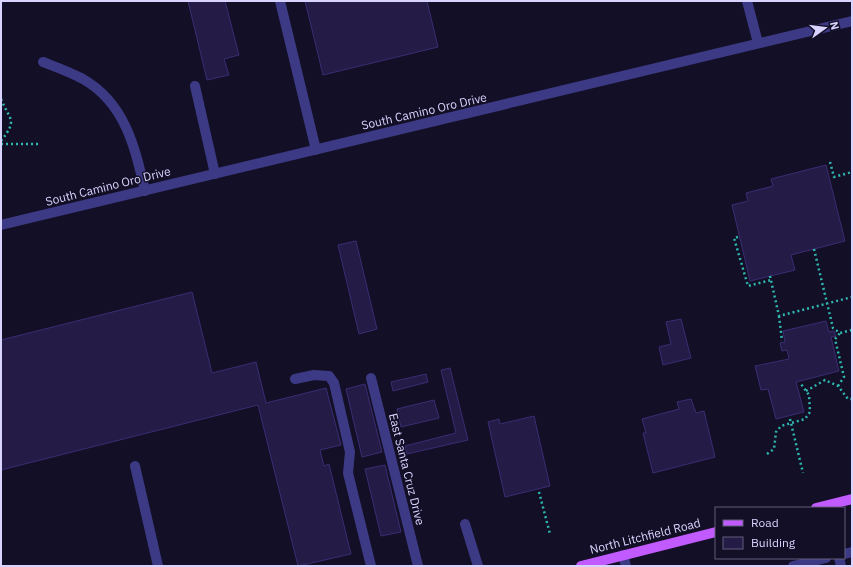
<svg xmlns="http://www.w3.org/2000/svg" width="853" height="567" viewBox="0 0 853 567" font-family="'IBM Plex Sans',sans-serif">
  <style>
    .building { fill: #241b47; stroke: #3b2d73 }
    .lines { fill: none; stroke-linecap: round; stroke-linejoin: round }
    .path { stroke: #2fb8b0; stroke-width: 2.5; stroke-dasharray: 2 3; stroke-linecap: butt }
    .minor { stroke: #3d3a85; stroke-width: 10 }
    .major { stroke: #c25bff; stroke-width: 10 }
    .labels { text-anchor: middle; dominant-baseline: central; stroke-width: 3; stroke-linejoin: round; paint-order: stroke }
    .street-label { font-size: 12px; fill: #d9d4ff; stroke: #130f26 }
  </style>
  <rect width="100%" height="100%" fill="#130f26"/>
  <!-- building -->
  <path class="building" d="M188,1h37l14,54 -15,4 5,16 -22,5z
    M305,1h122l11,46 -115,28z
    M826,165l19,76 -54,14 4,15 -45,11 -18,-76 16,-4 -2,-8 27,-7 -2,-7z
    M356,241l21,88 -18,5 -21,-89z
    M192,292l20,81 44,-11 10,41 60,-15 15,57 -21,5 4,16 5,-2 22,90 -53,12 -40,-161 -257,65v-130z
    M681,319l10,39 -28,7 -4,-18 12,-3 -5,-22z
    M826,321l3,11 5,-1 2,5 -5,1 8,34 -43,11 8,30 -28,7 -8,-30 -7,1 -6,-24 34,-7 -2,-9 -5,1 -2,-8 5,-1 -2,-11z
    M450,368l18,72 -61,14 -2,-8 51,-13 -15,-63z
    M426,374l2,8 -35,9 -2,-9z
    M365,384l17,68 -20,5 -16,-68z
    M691,399l5,14 8,-2 11,46 -62,16 -10,-40h3l-4,-14 37,-10 -2,-7z
    M434,400l5,18 -38,9 -4,-18z
    M534,416l16,70 -45,11 -17,-75 11,-3 1,5z
    M385,465l16,67 -20,4 -16,-67z"/>
  <g class="lines">
    <!-- path -->
    <path class="path" d="M1,99c9,22 17,20 0,42
      M1,144h37
      M830,162l4,15 18,-5
      M738,237l-4,1 14,48 23,-6
      M814,249l19,79 7,5 12,-3
      M770,276l9,40 73,-19
      M779,316l3,25
      M838,386l6,-9 -9,-38 5,-6
      M806,391l19,-11 13,6 10,13h4
      M790,419l13,54
      M767,454l7,-5 2,-17 5,-6 24,-7 5,-7 -1,-17 -8,-11
      M539,492l11,42"/>
    <!-- minor -->
    <path class="minor" d="M280,1l36,149
      M747,1l11,42
      M43,62c13,5 27,10 40,17 42,24 52,68 62,112
      M195,86l20,88
      M1,225l851,-204
      M371,378l47,188
      M295,379l19,-4 15,1 5,7 16,69 -2,21 23,93
      M135,466l23,100
      M465,524l13,42
      M844,554l8,-2
      M623,555l3,11
      M839,558l2,8
      M793,566l33,-8"/>
    <!-- major -->
    <path class="major" d="M816,508l36,-9
      M581,566l135,-34"/>
  </g>
  <g class="labels">
    <!-- street labels -->
    <g class="street-label">
      <text transform="translate(424 111) rotate(-13)">South Camino Oro Drive</text>
      <text transform="translate(108 186) rotate(-14)">South Camino Oro Drive</text>
      <text transform="translate(407 469) rotate(76)">East Santa Cruz Drive</text>
      <text transform="translate(645 536) rotate(-14)">North Litchfield Road</text>
    </g>
  </g>
  <!-- border -->
  <rect width="853" height="567" fill="none" stroke="#d9d4ff" stroke-width="4"/>
  <!-- legend -->
  <rect x="715" y="507" width="130" height="52" fill="#130f26" stroke="#625e7d"/>
  <rect x="723" y="520" width="20" height="6" fill="#c25bff" stroke="#625e7d"/>
  <text x="751" y="527" font-size="12" fill="#d9d4ff">Road</text>
  <rect x="723" y="537" width="20" height="12" fill="#241b47" stroke="#625e7d"/>
  <text x="751" y="547" font-size="12" fill="#d9d4ff">Building</text>
  <!-- north arrow -->
  <g transform="translate(825 28) rotate(76)" stroke="#130f26" stroke-width="3" paint-order="stroke">
  <path d="M0-3L7 15L0 10L-7 15Z" fill="#d9d4ff"/>
  <text y="-6" font-size="11" font-weight="bold" text-anchor="middle" fill="#d9d4ff">N</text>
  </g>
</svg>
